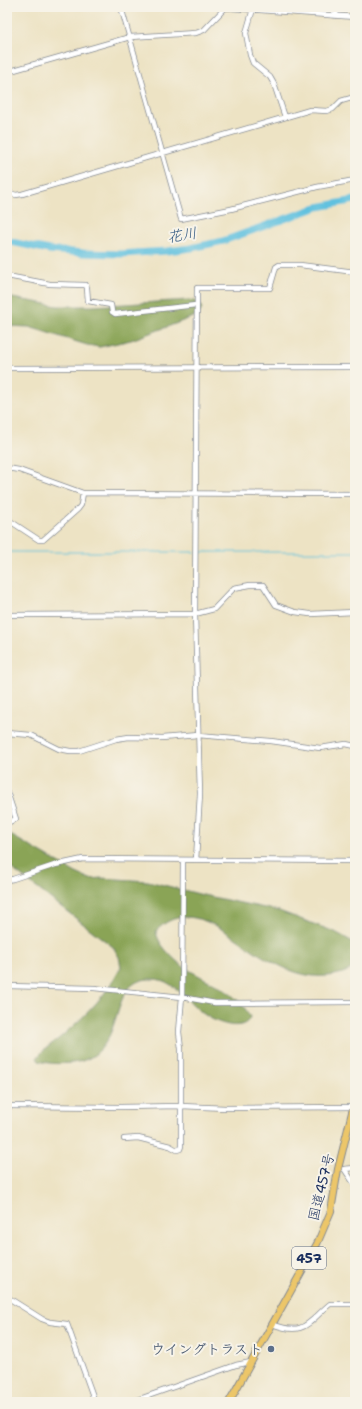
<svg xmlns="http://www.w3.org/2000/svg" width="362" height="1409" viewBox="0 0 362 1409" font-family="'Shantell Sans','Klee One',sans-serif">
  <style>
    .forest { fill: #8aa456; stroke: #526a5a }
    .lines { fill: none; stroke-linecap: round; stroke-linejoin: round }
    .stream { stroke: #61c1df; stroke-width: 1 }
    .river { stroke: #61c1df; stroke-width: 7 }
    .minor-casing { stroke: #848991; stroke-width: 6 }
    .highway-casing { stroke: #848991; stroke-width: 8 }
    .minor { stroke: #fff; stroke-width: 4.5 }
    .highway { stroke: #ecc669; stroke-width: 6 }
    .service-dot { fill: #5c6f8a; stroke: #f7f3e8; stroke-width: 1.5 }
    .labels { text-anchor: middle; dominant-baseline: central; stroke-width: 4; stroke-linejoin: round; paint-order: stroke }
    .shield { fill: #f7f3e8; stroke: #5d6a87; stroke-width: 1 }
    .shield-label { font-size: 13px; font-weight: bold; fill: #1b2f5e }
    .street-label { font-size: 14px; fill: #1b2f5e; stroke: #f7f3e8 }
    .service-label { font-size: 14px; font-weight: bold; fill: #4e5e75; stroke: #f7f3e8; text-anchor: end }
    .water-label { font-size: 15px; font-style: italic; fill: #2c547e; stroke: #f7f3e8 }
  </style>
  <rect width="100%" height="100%" fill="#f7f3e8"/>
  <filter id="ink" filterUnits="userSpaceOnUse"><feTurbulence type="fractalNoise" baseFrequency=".025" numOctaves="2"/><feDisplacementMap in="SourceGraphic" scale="8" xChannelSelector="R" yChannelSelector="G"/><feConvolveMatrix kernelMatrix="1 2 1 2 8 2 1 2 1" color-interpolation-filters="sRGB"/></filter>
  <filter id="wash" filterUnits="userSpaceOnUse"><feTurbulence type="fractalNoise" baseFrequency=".012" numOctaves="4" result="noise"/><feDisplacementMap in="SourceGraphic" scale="16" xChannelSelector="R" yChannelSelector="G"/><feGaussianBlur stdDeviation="0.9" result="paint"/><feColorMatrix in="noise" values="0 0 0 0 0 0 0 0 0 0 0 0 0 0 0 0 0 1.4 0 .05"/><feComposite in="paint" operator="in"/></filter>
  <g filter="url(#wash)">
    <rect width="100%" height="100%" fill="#ede3c4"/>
    <!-- forest -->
    <path class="forest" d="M7,297l51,9h35l95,-6c7,1 12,1 14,9l-4,6 -23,9 -44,16 -31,7 -13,-2 -58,-18 -22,-1z
      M7,833l69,40 14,6 11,-1 47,3 55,14 76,16 56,21 20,11v23c-8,7 -18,9 -28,10 -22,2 -40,-6 -58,-16 -33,-17 -77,-67 -113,-29 1,13 20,31 31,38 22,13 51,23 63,48 -5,15 -30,7 -40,1 -19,-10 -34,-39 -57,-39 -51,-2 -21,77 -81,84 -12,1 -22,1 -33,-2l-2,-3c7,-10 17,-15 26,-23 22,-19 45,-41 58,-68l-2,-10 -6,-10 -106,-82z"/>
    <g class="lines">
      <!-- stream -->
      <path class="stream" d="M7,552h187
        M197,552h158"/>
      <!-- river -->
      <path class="river" d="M7,241l42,9 34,3 37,1 47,-3 24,-3 32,-7 95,-34 37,-7"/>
    </g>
  </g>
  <g filter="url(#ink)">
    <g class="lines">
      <!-- minor casing -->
      <g class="minor-casing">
        <path id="minor" d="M121,7l60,212 50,-10 86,-22 38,-7
          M218,7l137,10
          M253,9l-7,24 4,22 3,8 17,14 4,7 11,33
          M335,16l3,-9
          M7,72l123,-35 66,-4 8,-3 22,-23
          M7,192l9,3 6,-1 288,-84 17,1 6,-2 8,-8 14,-4
          M7,276l43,8 36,1 1,3 1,13 23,4 1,7 3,2 81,-9
          M7,368l348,-1
          M7,468l12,2 64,23 272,1
          M7,519l32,21h4l35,-31 3,-4 2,-12
          M7,615l188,-1 19,-5 20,-21 16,-3h13l13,20 19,7 15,2 45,-2
          M7,733l24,2 28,14 11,2h9l37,-12 13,-2 33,1 36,-3 73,6 49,7 26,-4 9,2
          M7,792l9,27 -9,4
          M196,860l4,-66 -5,-180 2,-326h73l6,-21 3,-2h21l55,7
          M7,880l6,-1 42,-14 28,-6 272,2
          M7,986l87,2 88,9 33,6 140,-1
          M7,1106l113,1 61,-1 45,2 127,-1
          M124,1139l14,-1 32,8 7,4 3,-1 1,-3v-97l-2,-17 3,-35 1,-136
          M344,1169l11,-1
          M345,1170l10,15
          M7,1297l35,22 8,3 17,2 28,78
          M272,1324c33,13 36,-2 58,-20h25
          M131,1402l105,-37 15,-3"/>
      </g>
      <!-- highway casing -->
      <g class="highway-casing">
        <path id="highway" d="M229,1402l88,-158 14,-33 7,-42 17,-69"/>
      </g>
      <!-- minor -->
      <use href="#minor" class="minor"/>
      <!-- highway -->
      <use href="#highway" class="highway"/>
    </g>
  </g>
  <!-- markers -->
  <circle class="service-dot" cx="271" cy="1349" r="4"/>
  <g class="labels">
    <!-- shield labels -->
    <rect class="shield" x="292" y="1247" width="34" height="22" rx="3"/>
    <g class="shield-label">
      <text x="309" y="1258">457</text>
    </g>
    <!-- street labels -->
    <g class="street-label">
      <text transform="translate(321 1187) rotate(-76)">国道457号</text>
    </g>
    <!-- service labels -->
    <g class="service-label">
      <text x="263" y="1349">ウイングトラスト</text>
    </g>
    <!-- water labels -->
    <g class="water-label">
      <text transform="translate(182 235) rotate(-9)">花川</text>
    </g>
  </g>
  <!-- margin -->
  <rect width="362" height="1409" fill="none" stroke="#f7f3e8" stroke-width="24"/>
</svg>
